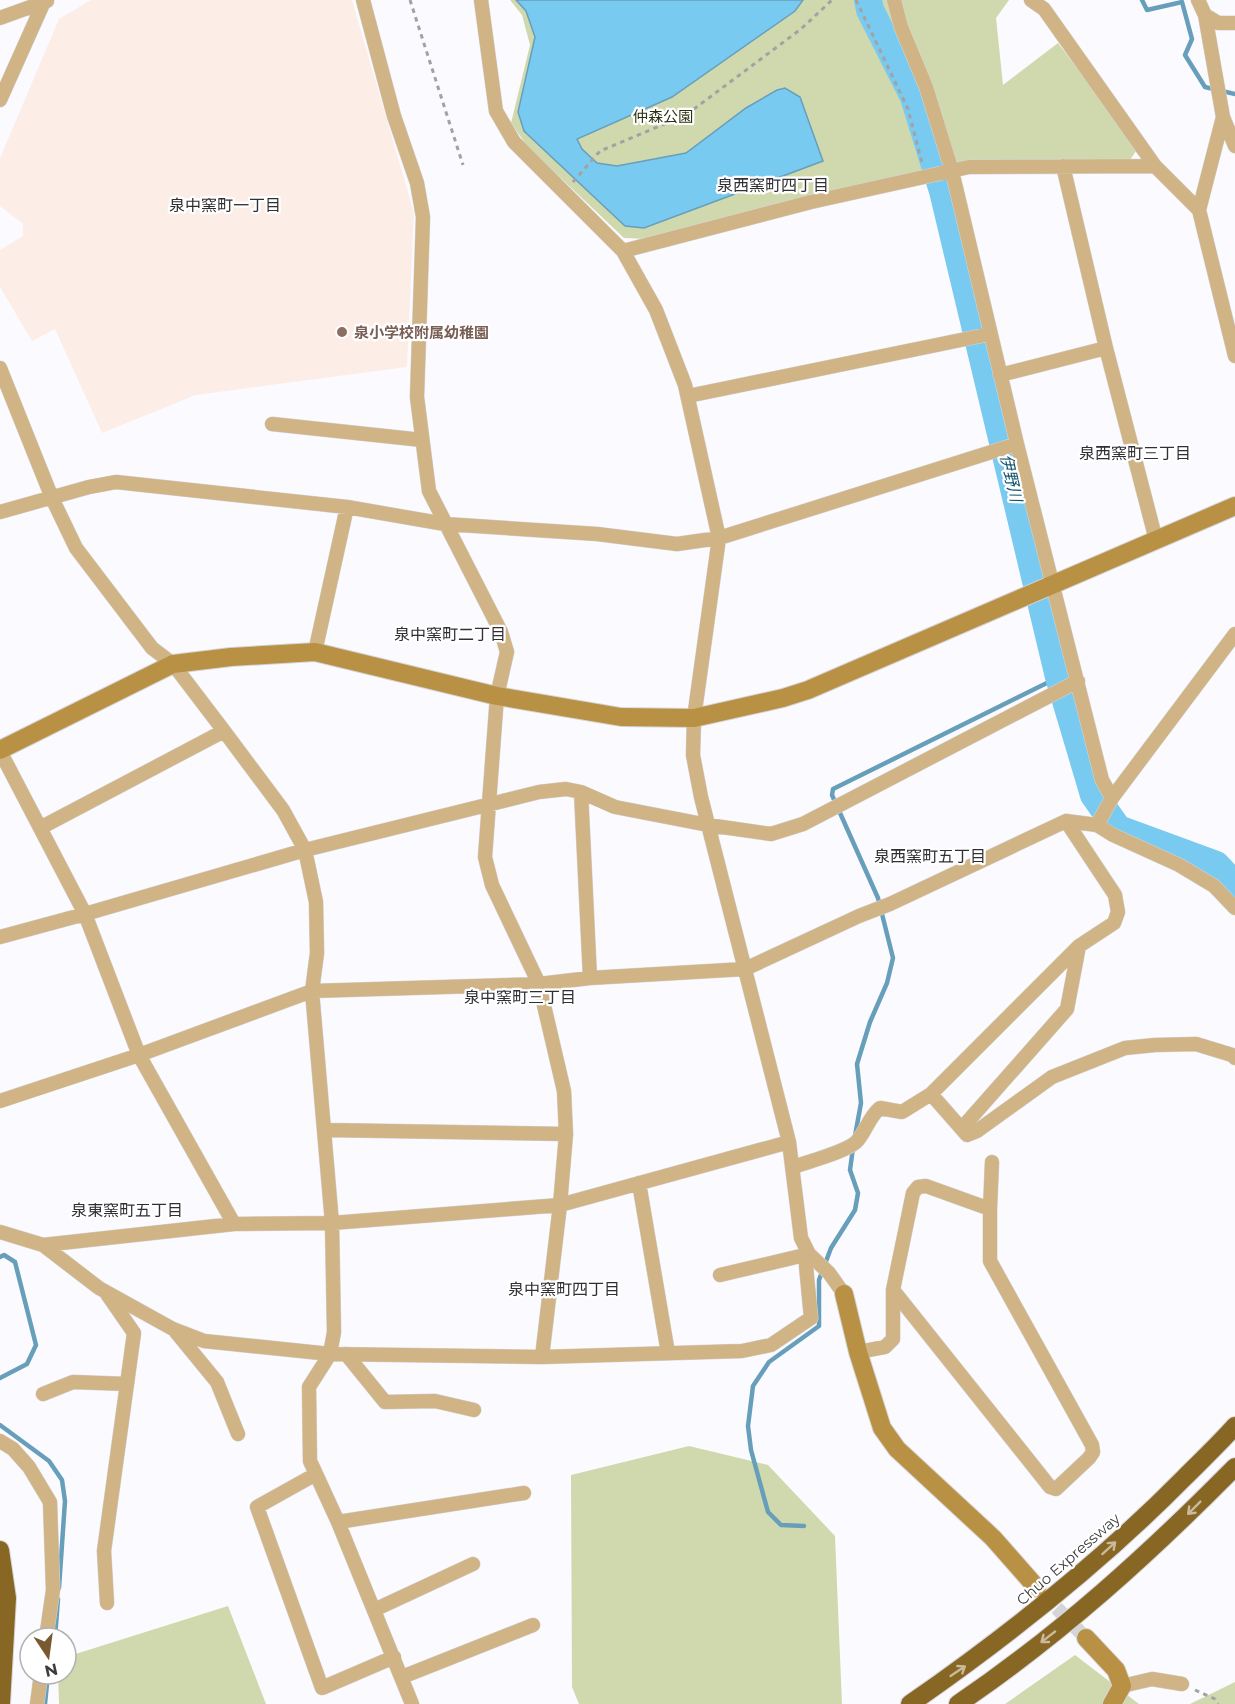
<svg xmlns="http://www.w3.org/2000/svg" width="1235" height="1704" viewBox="0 0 1235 1704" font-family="Montserrat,'Noto Sans JP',sans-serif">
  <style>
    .education { fill: #fceee7 }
    .green { fill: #d0d9ad }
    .water { fill: #79caf0; stroke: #679fbb; stroke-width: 1.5 }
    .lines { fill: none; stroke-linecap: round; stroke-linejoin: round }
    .stream { stroke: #679fbb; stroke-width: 4.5 }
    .river { stroke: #79caf0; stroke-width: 28 }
    .street-tunnel { stroke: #d5d5d8; stroke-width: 14; stroke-dasharray: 14 7; stroke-linecap: butt }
    .street-casing { stroke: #d5d5d8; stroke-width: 15 }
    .secondary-casing { stroke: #d5d5d8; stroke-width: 20 }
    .highway-casing { stroke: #d5d5d8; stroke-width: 20 }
    .path { stroke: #a2a2a5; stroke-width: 3; stroke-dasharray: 4.5 4.5; stroke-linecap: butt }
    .street { stroke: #d0b485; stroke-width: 14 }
    .secondary { stroke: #b99145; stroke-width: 18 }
    .highway { stroke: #886623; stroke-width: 18 }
    .oneway { stroke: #c9ba9c }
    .education-dot { fill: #8d6e63; stroke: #fff; stroke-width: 2 }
    .labels { text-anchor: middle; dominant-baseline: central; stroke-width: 4.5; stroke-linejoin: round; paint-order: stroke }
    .park-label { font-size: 15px; fill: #2b3010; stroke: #fff }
    .education-label { font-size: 15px; font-weight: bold; fill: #785e54; stroke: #fff; text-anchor: start }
    .street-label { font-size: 15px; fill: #3d3c3e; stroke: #fff }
    .neighbourhood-label { font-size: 16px; fill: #302f33; stroke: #fff }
    .water-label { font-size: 16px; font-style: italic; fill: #0c506a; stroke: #fff }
  </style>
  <rect width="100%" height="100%" fill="#fbfbff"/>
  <!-- education -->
  <path class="education" d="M91,0h261l62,213 -7,154 -211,28 -94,38 -47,-104 -23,12 -32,-54v-37l23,-14v-12l-23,-18v-48l59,-139z"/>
  <!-- green -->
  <path class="green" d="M510,0h499l-13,18 7,67 55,-42 80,105 -8,12 -166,1 -317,78 -23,-1 -97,-92 -16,-23 19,-78 -8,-30z
    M689,1446l79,19 67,71 7,168h-263l-7,-17 -1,-212z
    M228,1606l38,98h-207l-1,-30h8v-17z
    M1075,1655l64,49h-134z
    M1235,1682v22h-45z"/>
  <!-- water -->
  <path class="water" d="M516,0h287l-8,11 -123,86 -95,42 5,10 15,14 20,3 69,-13 60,-45 31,-18 8,-2 15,9 23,64 -179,67 -19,-2 -101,-95 -6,-19 17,-75 -9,-26z"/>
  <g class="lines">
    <!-- stream -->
    <path class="stream" d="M1142,0l5,10 35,-8 10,37 -7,16 20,32 30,7
      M855,1136l6,-33 -4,-39 13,-42 17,-39 6,-25 -15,-60 -46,-103 1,-6 226,-112
      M0,1257l4,-2 11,7 21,83 -9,19 -27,14
      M0,1425l49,36 13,19 3,21 -6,87
      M804,1526l-23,-1 -13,-13 -17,-62 -3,-24 5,-40 16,-24 50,-36v-46l12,-32 24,-38 3,-17 -8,-23 3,-22
      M55,1638l3,-39
      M45,1704l3,-30"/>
    <!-- river -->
    <path class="river" d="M868,0l2,10 44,87 29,94 116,486 35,118 24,34 98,36 19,20"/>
    <!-- street-tunnel -->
    <path class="street-tunnel" d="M1042,1593l44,45"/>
    <!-- street casing -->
    <g class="street-casing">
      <path id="street" d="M363,0l31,116 23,67 6,34 -6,180 12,94 72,141 6,20 -10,44 -12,161 7,28 47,99 25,107 2,43 -6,71 -18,152
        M481,0l15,111 18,31 109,109 33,59 29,75 34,153 -25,180 -1,37 8,42 88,345 12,96 8,16 20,19 15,21
        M894,0l7,27 25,60 26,84 65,273 85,336 10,18
        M1031,0l13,9 111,157 44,44
        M1198,0l7,15 18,102 12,29
        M1205,15l13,8h17
        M0,18l47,-17
        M0,100l43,-96
        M1223,117l-24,93 36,146
        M1063,166l43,182 50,192
        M623,251l188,-49 158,-35 186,-1
        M0,368l52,130 24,50 76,100 21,16 51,67 59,79 22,40 11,52 1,51 -5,38 20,232 2,109 -4,22 -21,33 1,74 28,61 74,182
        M1000,375l106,-27
        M688,396l302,-62
        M272,424l150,16
        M0,512l89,-25 27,-5 231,25 98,17 152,10 80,10 42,-6 298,-94
        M315,652l32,-145
        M0,751l85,163 54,141 95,169
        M581,792l9,186
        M1097,825l15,-27 123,-164
        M40,828l184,-97
        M0,937l85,-23 220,-64 234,-58 27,-3 15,3 34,15 93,18 63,9 32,-10 275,-143
        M931,1094l36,41 10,-4 75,-54 73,-29 30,-3 41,-1 36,11 3,3
        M0,1101l139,-46 173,-64 227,-7 51,-6 155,-9 114,-53 31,-12 176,-83 31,4 16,10 66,30 35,21 21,22
        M962,1128l105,-119 12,-63
        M325,1130l241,4
        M793,1167c14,-5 57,-16 65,-27 9,-11 11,-23 22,-32l22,4 29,-18 148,-148 35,-23 4,-11 -3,-17 -49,-74
        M639,1183l29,170
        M0,1232l43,13 191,-21 98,-1 228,-18 229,-63
        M43,1245l56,43 74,41 31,12 126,13 212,3 200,-6 29,-6 40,-27 -5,-52 3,-12
        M720,1275l89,-21
        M893,1290l157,197 6,2 33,-31 4,-6 -1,-7 -102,-184v-52l2,-47
        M107,1294l27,39 -30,218 3,52
        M176,1332l41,50 21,52
        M858,1352l27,-5 8,-8v-49l20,-97 5,-6 8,-1 64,23
        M346,1354l39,48 50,-1 39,9
        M43,1394l30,-12 54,2
        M0,1441l13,8 16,18 21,35 3,88 -7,48
        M316,1474l-59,33 65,181 72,-31
        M338,1522l186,-29
        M374,1610l99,-46
        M402,1677l131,-52
        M1122,1686l30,-7 30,5
        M37,1704l4,-30"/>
    </g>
    <!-- secondary casing -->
    <g class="secondary-casing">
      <path id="secondary" d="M0,750l173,-86 58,-7 84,-5 182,44 124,21 73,1 89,-20 25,-8 427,-184
        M844,1294l14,58 24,76 15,21 96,89 44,50
        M1086,1638l30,32 6,16 -10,18"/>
    </g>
    <!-- highway casing -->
    <g class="highway-casing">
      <path id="highway" d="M0,1550l7,48 -6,106
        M910,1704c98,-68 190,-141 274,-226 17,-17 35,-34 51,-52
        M958,1704c103,-70 190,-149 277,-237"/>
    </g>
    <!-- path -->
    <path class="path" d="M410,0l53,165
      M856,0l52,109 14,54
      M573,182l27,-31 86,-36 115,-86 31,-29
      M1195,1690l20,9 3,5"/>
    <!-- street -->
    <use href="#street" class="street"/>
    <!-- secondary -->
    <use href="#secondary" class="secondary"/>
    <!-- highway -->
    <use href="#highway" class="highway"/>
  </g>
  <!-- one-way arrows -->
  <defs><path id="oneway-shaft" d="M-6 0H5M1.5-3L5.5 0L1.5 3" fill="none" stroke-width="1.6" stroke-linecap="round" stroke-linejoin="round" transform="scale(1.5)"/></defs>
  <g class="oneway">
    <use href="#oneway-shaft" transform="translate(1194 1508) rotate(135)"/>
    <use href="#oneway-shaft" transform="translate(1109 1548) rotate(-42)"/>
    <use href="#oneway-shaft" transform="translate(1048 1637) rotate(142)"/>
    <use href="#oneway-shaft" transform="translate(958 1671) rotate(-34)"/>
  </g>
  <!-- markers -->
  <circle class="education-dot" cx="342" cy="332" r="6"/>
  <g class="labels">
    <!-- park labels -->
    <g class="park-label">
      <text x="663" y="116">仲森公園</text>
    </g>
    <!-- education labels -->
    <g class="education-label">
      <text x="354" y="332">泉小学校附属幼稚園</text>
    </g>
    <!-- street labels -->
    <g class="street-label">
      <text transform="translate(1068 1559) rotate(-41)">Chuo Expressway</text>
    </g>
    <!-- neighbourhood labels -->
    <g class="neighbourhood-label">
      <text x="773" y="185">泉西窯町四丁目</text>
      <text x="225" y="205">泉中窯町一丁目</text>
      <text x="1135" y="453">泉西窯町三丁目</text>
      <text x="450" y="634">泉中窯町二丁目</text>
      <text x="930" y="856">泉西窯町五丁目</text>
      <text x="520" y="997">泉中窯町三丁目</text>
      <text x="127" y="1210">泉東窯町五丁目</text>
      <text x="564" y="1289">泉中窯町四丁目</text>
    </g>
    <!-- water labels -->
    <g class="water-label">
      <text transform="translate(1011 478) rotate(77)">伊野川</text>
    </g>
  </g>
  <!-- north arrow -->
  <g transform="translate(48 1656) rotate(167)"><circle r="28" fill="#ffffff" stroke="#b1b1b2" stroke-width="1.5"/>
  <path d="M0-4.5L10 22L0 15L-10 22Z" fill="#79592f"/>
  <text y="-9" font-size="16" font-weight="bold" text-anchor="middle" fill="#3d3c3e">N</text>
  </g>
</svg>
